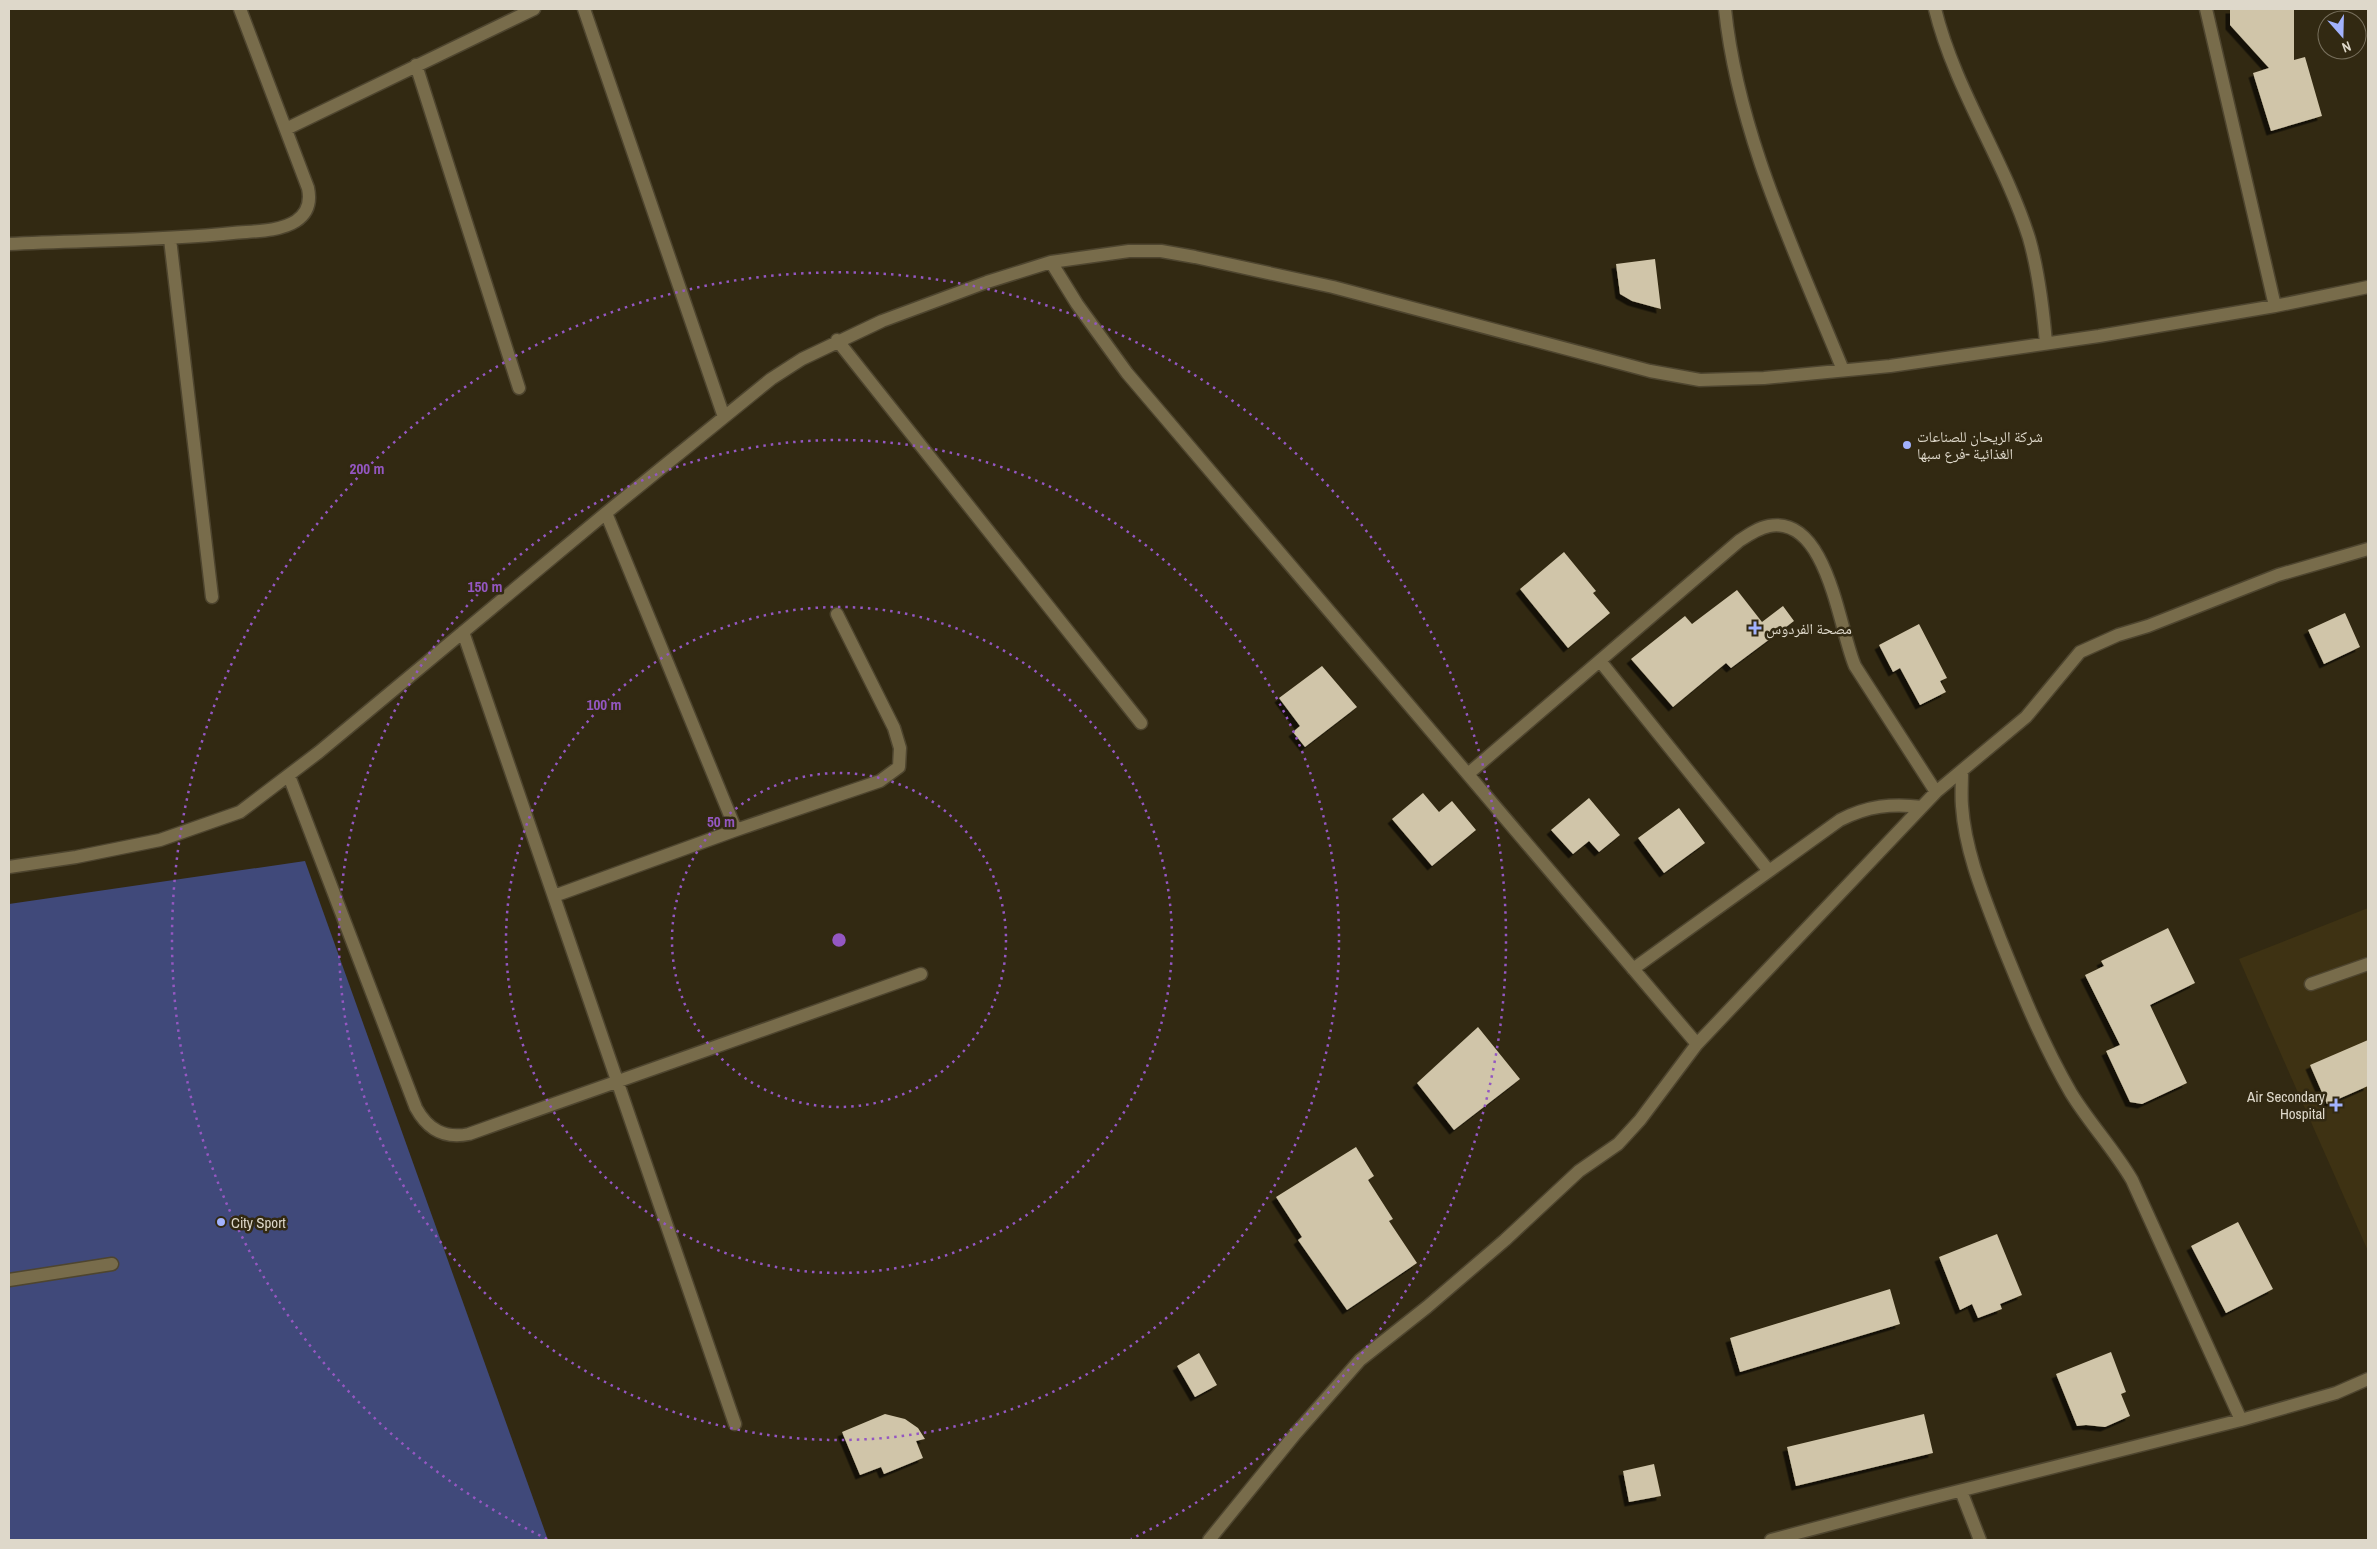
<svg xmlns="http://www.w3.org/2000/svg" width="2377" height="1549" viewBox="0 0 2377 1549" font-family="'Archivo Narrow','Noto Naskh Arabic',sans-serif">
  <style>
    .built { fill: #3e3213 }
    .green { fill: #40497a }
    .building { fill: #d0c5a9; filter: url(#shadow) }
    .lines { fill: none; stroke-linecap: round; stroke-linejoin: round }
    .minor-casing { stroke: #4e452f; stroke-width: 15 }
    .minor { stroke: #786c4b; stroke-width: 12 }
    .ring { fill: none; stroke: #9457c2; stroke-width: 2.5; stroke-dasharray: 2.5 5 }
    .poi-dot { fill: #a2b2fd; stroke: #322912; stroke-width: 2 }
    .labels { text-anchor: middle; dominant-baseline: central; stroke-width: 5; stroke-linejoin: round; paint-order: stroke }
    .poi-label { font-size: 15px; fill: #ded8ca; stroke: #322912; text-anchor: start }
    .centre { fill: #9457c2; stroke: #322912; stroke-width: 2.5 }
    .ring-label { font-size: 15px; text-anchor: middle; font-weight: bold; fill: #9457c2; stroke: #322912; stroke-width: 5; stroke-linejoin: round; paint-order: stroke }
  </style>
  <defs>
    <filter id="shadow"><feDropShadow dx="-4.5" dy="4.5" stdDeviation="0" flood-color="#0009"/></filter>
  </defs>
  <rect width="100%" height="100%" fill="#322912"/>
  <!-- built -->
  <path class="built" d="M2368,908v343l-129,-292z"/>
  <!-- green -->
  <path class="green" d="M305,861l243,679h-539v-636z"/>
  <!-- building -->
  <path class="building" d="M2230,9h64v51l11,-3 17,59 -51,15 -18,-58 16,-5 -39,-43z
    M1655,259l6,50 -29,-8 -12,-7 -4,-30z
    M1564,552l32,39 -3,2 17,20 -42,35 -48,-59z
    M1737,590l25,32 21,-16 11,15 -63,47 -5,-5 -53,44 -42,-48 54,-43 7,8z
    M2345,613l15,34 -36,17 -16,-34z
    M1919,624l28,54 -7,3 6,11 -26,13 -20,-37 -7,4 -14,-27z
    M1322,666l35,41 -52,40 -12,-15 7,-6 -21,-28z
    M1423,793l16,19 13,-11 24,29 -44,36 -40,-47z
    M1589,798l31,37 -21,17 -10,-11 -16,13 -22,-24z
    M1679,808l26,35 -41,30 -26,-35z
    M2168,928l27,55 -45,22 37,78 -45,21 -12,-2 -24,-51 14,-6 -35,-70 19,-9 -3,-5z
    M1478,1027l42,52 -66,51 -37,-47z
    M2368,1040v46l-41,18 -17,-39z
    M1356,1147l18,29 -6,4 25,39 -4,2 28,42 -70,47 -49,-70 4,-3 -26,-40z
    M2238,1222l35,67 -47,24 -35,-67z
    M1997,1234l25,61 -22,9 2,5 -24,9 -6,-14 -12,6 -21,-53z
    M1890,1289l10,35 -160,48 -10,-34z
    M2111,1352l15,40 -5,2 9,22 -25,11 -19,-2 -9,1 -21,-52z
    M1199,1353l18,32 -22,12 -18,-31z
    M885,1414l20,5 13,9 7,11 -9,2 7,17 -39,16 -3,-7 -21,8 -18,-43z
    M1924,1414l9,39 -137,33 -9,-39z
    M1654,1464l7,32 -32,6 -6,-31z"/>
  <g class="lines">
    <!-- minor casing -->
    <g class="minor-casing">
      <path id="minor" d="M584,9l140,408
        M1725,9c13,126 71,245 118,361
        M1935,9c20,81 69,150 94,229 10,35 14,70 17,105
        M2206,9l69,297
        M416,65l103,323
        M286,129l248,-120
        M170,239l42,358
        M9,244c75,-4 149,-3 224,-11 19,-2 46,-1 63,-12 12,-8 15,-19 12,-33l-68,-179
        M1051,262l26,42 50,69 570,671
        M837,340l304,383
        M606,513l130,317
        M463,632l272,792
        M1600,661l169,210
        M1962,772c0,11 -1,23 0,34 3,46 23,93 39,135 21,52 42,104 70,152 19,31 43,56 61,87l109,240
        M1468,774l271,-233c9,-6 19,-13 30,-15 59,-11 70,104 86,140l81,126
        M289,776l127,332c12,22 29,31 53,26l452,-160
        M9,867l67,-10 84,-17 80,-28 79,-60 287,-239 165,-134 31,-20 80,-38 105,-39 64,-20 78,-11h32l34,6 138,30 317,84 50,9 64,-2 126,-12 209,-30 176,-30 93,-19
        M554,896l182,-66 144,-49 19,-14 1,-19 -6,-20 -57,-114
        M1633,969l207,-149c27,-14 52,-17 82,-13
        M2311,984l57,-20
        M9,1280l103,-16
        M1961,1491l19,49
        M1209,1540l87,-107 64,-73 67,-53 78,-67 74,-69 39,-27 22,-24 57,-76 239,-252 90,-75 54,-65 38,-17 30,-9 130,-51 90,-26
        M1771,1540l140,-37 330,-83 95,-27 32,-14"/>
    </g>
    <!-- minor -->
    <use href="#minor" class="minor"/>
  </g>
  <!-- distance rings -->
  <g class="ring">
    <circle cx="839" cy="940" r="167"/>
    <circle cx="839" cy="940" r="333"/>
    <circle cx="839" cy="940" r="500"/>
    <path d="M547 1539A667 667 0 1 1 1131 1539"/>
  </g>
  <!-- markers -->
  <g class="poi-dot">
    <circle cx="1907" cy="445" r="5"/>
    <path d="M1752.5 620.5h5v5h5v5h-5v5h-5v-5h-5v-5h5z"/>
    <path d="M2333.5 1097.5h5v5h5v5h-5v5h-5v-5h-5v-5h5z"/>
    <circle cx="221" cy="1222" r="5"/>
  </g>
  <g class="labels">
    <!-- poi labels -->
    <g class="poi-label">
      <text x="1917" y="436">شركة الريحان للصناعات<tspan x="1917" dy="17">الغذائية -فرع سبها</tspan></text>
      <text x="1766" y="628">مصحة الفردوس</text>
      <text x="2325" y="1096" text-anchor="end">Air Secondary<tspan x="2325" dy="17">Hospital</tspan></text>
      <text x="231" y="1222">City Sport</text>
    </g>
  </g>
  <circle cx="839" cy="940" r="8" class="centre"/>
  <g class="ring-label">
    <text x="367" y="474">200 m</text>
    <text x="485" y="592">150 m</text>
    <text x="604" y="710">100 m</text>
    <text x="721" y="827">50 m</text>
  </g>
  <!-- border -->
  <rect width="2377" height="1549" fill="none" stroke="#ded8ca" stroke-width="20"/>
  <!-- north arrow -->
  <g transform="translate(2342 35) rotate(160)"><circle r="24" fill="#322912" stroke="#776f5c"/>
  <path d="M0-4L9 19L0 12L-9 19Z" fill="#a2b2fd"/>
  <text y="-8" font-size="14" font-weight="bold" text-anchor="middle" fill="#ded8ca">N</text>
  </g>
</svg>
